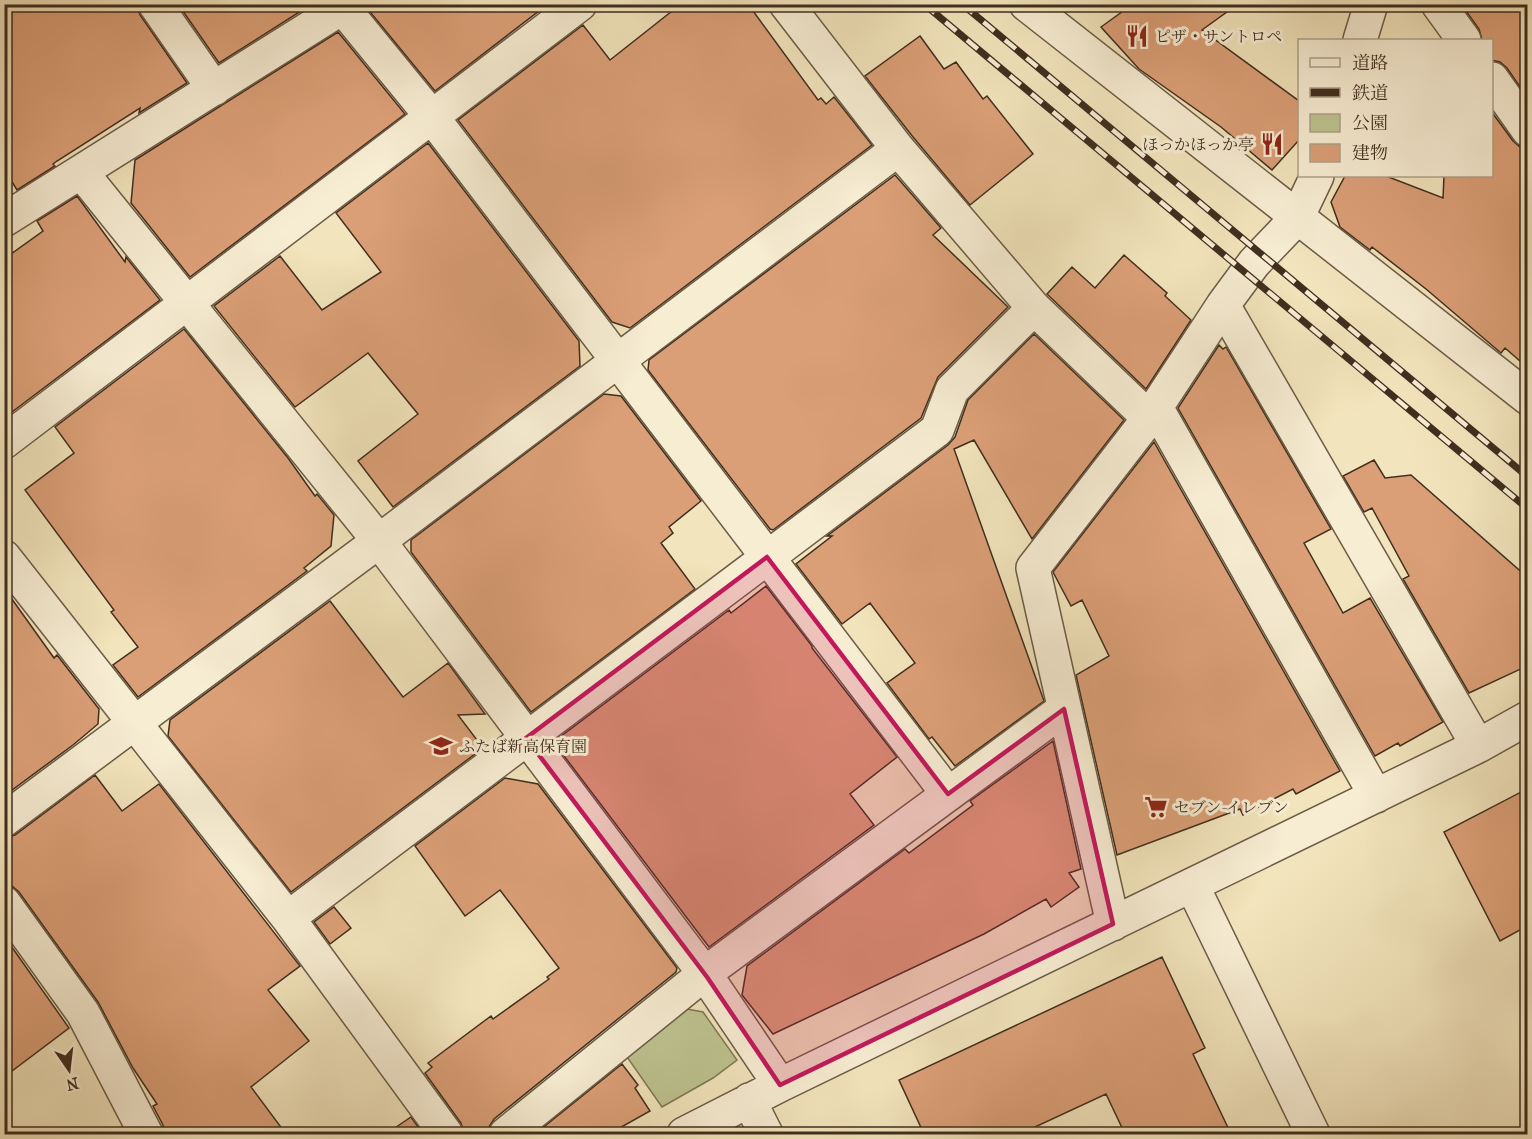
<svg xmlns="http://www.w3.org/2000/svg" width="1532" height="1139" viewBox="0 0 1532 1139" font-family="'IM FELL French Canon','Noto Serif JP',serif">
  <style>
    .green { fill: #bdc38f; stroke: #7e7857; stroke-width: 1.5 }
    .building { fill: #db9f77; stroke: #402e1f; stroke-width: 1.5 }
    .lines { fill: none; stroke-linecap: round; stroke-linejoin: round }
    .minor-casing { stroke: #6c5c46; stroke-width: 36 }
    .minor { stroke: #f7edd3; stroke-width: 33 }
    .rail-casing { stroke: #402e1f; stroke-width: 7 }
    .rail { stroke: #f7edd3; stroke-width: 4.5; stroke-dasharray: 14; stroke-linecap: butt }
    .marked { fill: #c2185b; fill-opacity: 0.2; stroke: #c2185b; stroke-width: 4.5; stroke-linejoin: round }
    .labels { text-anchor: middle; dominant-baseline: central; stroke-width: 6; stroke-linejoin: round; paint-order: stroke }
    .poi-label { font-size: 16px; fill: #402e1f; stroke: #f7edd3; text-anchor: start }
  </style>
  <rect width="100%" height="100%" fill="#f2e4bc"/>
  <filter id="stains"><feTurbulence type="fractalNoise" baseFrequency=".00333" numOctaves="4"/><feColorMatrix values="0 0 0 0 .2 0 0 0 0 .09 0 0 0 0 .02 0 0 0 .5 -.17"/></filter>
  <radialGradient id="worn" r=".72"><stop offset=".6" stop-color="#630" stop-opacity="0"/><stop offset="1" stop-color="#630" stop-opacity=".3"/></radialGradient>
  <!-- green -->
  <path class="green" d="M687,1009l16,3 34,48 -24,18 -51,29 -35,-50z"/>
  <!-- building -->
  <path class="building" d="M4,4h132l4,11 47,68 -48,30 1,-5 -83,53 -4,3 2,2 -38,24 -13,-21z
    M178,4h134l-93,59z
    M367,4h181l-113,87 -69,-84z
    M681,4h67l70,96 3,-2 5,6 8,-7 38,48 -242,183 -18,-6 -154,-202 125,-95 27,35z
    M1133,4h105l-36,26 97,71v39l-27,30 -51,-43 -82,-58 -38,-42z
    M1461,4h66v93l-20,-29 -7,-6 -9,-2v-20h-9l-3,-11z
    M338,32l67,82 -215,163 -59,-74 4,-43z
    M920,36l24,33 12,-7 27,37 4,-3 46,58 -63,51 -57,-68 -48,-61z
    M1491,111l22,30 7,6 7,1v219l-22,-19 -4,5 -75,-64 -54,-42 -2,3 -30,-23 -9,-25 14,-26h41l57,22 1,-22h47z
    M428,143l151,198 1,25 -187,141 -35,-46 60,-47 -50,-61 -73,54 -81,-101 66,-50 42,54 59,-38 -45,-59z
    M895,175l46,53 -8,7 75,72 -70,70 -17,41 -148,112 -3,-1 -122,-159 1,-10z
    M77,196l48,66 1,-5 34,43 -156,118v-159l39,-28 -6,-10z
    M1124,255l43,38 -2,3 26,24 -45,69 -99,-95 25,-27 23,21z
    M184,329l104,129 27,38 2,-2 17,21 -3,31 -27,22 3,3 -169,126 -25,-32 25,-18 -27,-35 3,-2 -89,-120 49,-37 -19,-26z
    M1034,334l90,86 -92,119 -58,-99 -20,9 90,252 -89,65 -23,-29 -3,2 -42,-56 28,-20 -45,-60 -28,21 -46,-60 36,-28h-5l121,-91 7,-8 13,-37z
    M1219,345l4,4 3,-2 105,182 -27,14 39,70 27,-15 73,124 -43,24 -2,-3 -23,13 -197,-348z
    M604,394l17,2 80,105 -32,26 4,6 -12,10 34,46 -164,123 -120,-160v-12z
    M1154,442l186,329 -44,23 -3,-5 -50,26 -3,-6 -123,46 -41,-180 33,-19 -27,-56 -11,6 -18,-34z
    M1374,460l11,18 26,-3 116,102v89l-58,27 -66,-114 6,-3 -37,-68 -8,4 -21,-36z
    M766,586l46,60v2l85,109 -47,37 24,31 -165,122 -151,-199 2,-11 169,-127 2,3z
    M4,588l50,70 3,-3 42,54 -1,15 -25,21 -69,51z
    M330,601l73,96 45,-34 37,51 -27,1 25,33 -192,144 -123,-156 2,-16z
    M1053,741l28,128 -12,4 10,14 -28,20 -5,-8 -62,35 -211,100 -31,-39 5,-29 158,-117 4,4 64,-48 -3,-4z
    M95,775l27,36 37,-27 141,182 -32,24 41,51 -58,46 35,47h-121l-2,-9 -10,-19 4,-2 -24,-36 -35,-66 -79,-110 -7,-6 -8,-1v-47l11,-3z
    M505,778l33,6 139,184 -1,4 -182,147 -5,8 -1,7h-24l-3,-11 -36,-50 7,-6 -4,-4 63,-47 2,3 56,-40 -2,-2 12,-9 -59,-78 -35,26 -50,-70z
    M1527,789v137l-27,15 -56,-109z
    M334,907l17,21 -21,16 -16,-22z
    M4,936l65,92 -65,49z
    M1162,957l43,91 -12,6 38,80h-106l-19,-40 -86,40h-96l-25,-54z
    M622,1064l16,21 -3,3 15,23 -41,23h-74z
    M411,1117l12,17h-37z"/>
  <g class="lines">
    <!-- minor casing -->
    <g class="minor-casing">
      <path id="minor" d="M155,4l59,85
        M786,4l112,145 136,159 115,110
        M1026,4l502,394
        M1438,4l26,36
        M343,8l89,109 516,677
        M1360,40l11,-36
        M1492,79l36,51
        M82,173l297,368 328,436 73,108
        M4,220l344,-216
        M1223,305l255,441
        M1156,407l220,389
        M4,442l576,-438
        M4,557l284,361 158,216
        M4,820l375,-279 519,-392
        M1192,885l121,249
        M4,903l79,110 63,121
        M288,918l649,-488 15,-40 82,-82
        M1113,924l-80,-356 116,-150 74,-113 31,-42 43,-45 20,-42
        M749,1100l17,34
        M506,1134l198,-160 360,-265
        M684,1134l96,-49 698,-339 50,-28"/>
    </g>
    <!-- minor -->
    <use href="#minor" class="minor"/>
    <!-- rail casing -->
    <g class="rail-casing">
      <path id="rail" d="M924,4l604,505
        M962,4l566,473"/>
    </g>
    <!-- rail -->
    <use href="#rail" class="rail"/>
  </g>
  <!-- marked area -->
  <path class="marked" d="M767,557l181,237 116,-85 49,215 -333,161 -73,-108 -181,-239z"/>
  <!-- icons -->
  <defs>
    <g id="restaurant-bare" transform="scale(1.8)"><path d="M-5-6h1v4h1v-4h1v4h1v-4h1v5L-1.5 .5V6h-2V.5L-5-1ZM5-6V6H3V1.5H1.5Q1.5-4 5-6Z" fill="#8f2418" stroke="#f7edd3" stroke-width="2.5" paint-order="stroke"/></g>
    <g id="school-bare" transform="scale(1.8)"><path d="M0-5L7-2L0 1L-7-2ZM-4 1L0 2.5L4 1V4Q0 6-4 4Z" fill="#8f2418" stroke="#f7edd3" stroke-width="2.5" paint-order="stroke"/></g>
    <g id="supermarket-bare" transform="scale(1.8)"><path d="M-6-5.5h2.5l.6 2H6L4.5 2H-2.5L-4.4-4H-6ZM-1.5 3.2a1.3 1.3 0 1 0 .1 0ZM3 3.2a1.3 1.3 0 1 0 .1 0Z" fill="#8f2418" stroke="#f7edd3" stroke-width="2.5" paint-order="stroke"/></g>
  </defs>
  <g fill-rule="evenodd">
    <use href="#restaurant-bare" x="1137" y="36"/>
    <use href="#restaurant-bare" x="1272" y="144"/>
    <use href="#school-bare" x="441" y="746"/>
    <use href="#supermarket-bare" x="1156" y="807"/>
  </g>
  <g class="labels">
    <!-- poi labels -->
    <g class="poi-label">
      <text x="1155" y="36">ピザ・サントロペ</text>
      <text x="1254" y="144" text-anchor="end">ほっかほっか亭</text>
      <text x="459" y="746">ふたば新高保育園</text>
      <text x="1174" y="807">セブン-イレブン</text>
    </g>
  </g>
  <!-- margin -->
  <rect width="1532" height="1139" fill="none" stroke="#f2e4bc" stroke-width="24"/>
  <rect x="6" y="6" width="1520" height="1127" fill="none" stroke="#402e1f" stroke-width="3"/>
  <rect x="12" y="12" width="1508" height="1115" fill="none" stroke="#402e1f" stroke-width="1.5"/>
  <!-- legend -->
  <rect x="1298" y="39" width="195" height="138" fill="#f7edd3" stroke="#aea18b" stroke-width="1.5"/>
  <rect x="1310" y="58" width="30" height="9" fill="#f7edd3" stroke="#aea18b" stroke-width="1.5"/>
  <text x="1352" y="69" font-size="18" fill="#402e1f">道路</text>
  <rect x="1310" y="88" width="30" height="9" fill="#402e1f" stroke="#aea18b" stroke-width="1.5"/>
  <text x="1352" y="99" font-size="18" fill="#402e1f">鉄道</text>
  <rect x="1310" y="114" width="30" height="18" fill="#bdc38f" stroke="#aea18b" stroke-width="1.5"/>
  <text x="1352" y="129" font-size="18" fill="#402e1f">公園</text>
  <rect x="1310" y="144" width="30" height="18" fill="#db9f77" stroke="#aea18b" stroke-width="1.5"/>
  <text x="1352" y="159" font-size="18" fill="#402e1f">建物</text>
  <!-- north arrow -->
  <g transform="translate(69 1070) rotate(166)" stroke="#f7edd3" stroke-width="4.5" paint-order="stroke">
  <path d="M0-4.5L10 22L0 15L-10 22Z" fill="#402e1f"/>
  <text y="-9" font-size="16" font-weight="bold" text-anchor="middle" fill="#402e1f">N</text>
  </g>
  <rect width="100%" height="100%" filter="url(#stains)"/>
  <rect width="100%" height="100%" fill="url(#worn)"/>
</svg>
